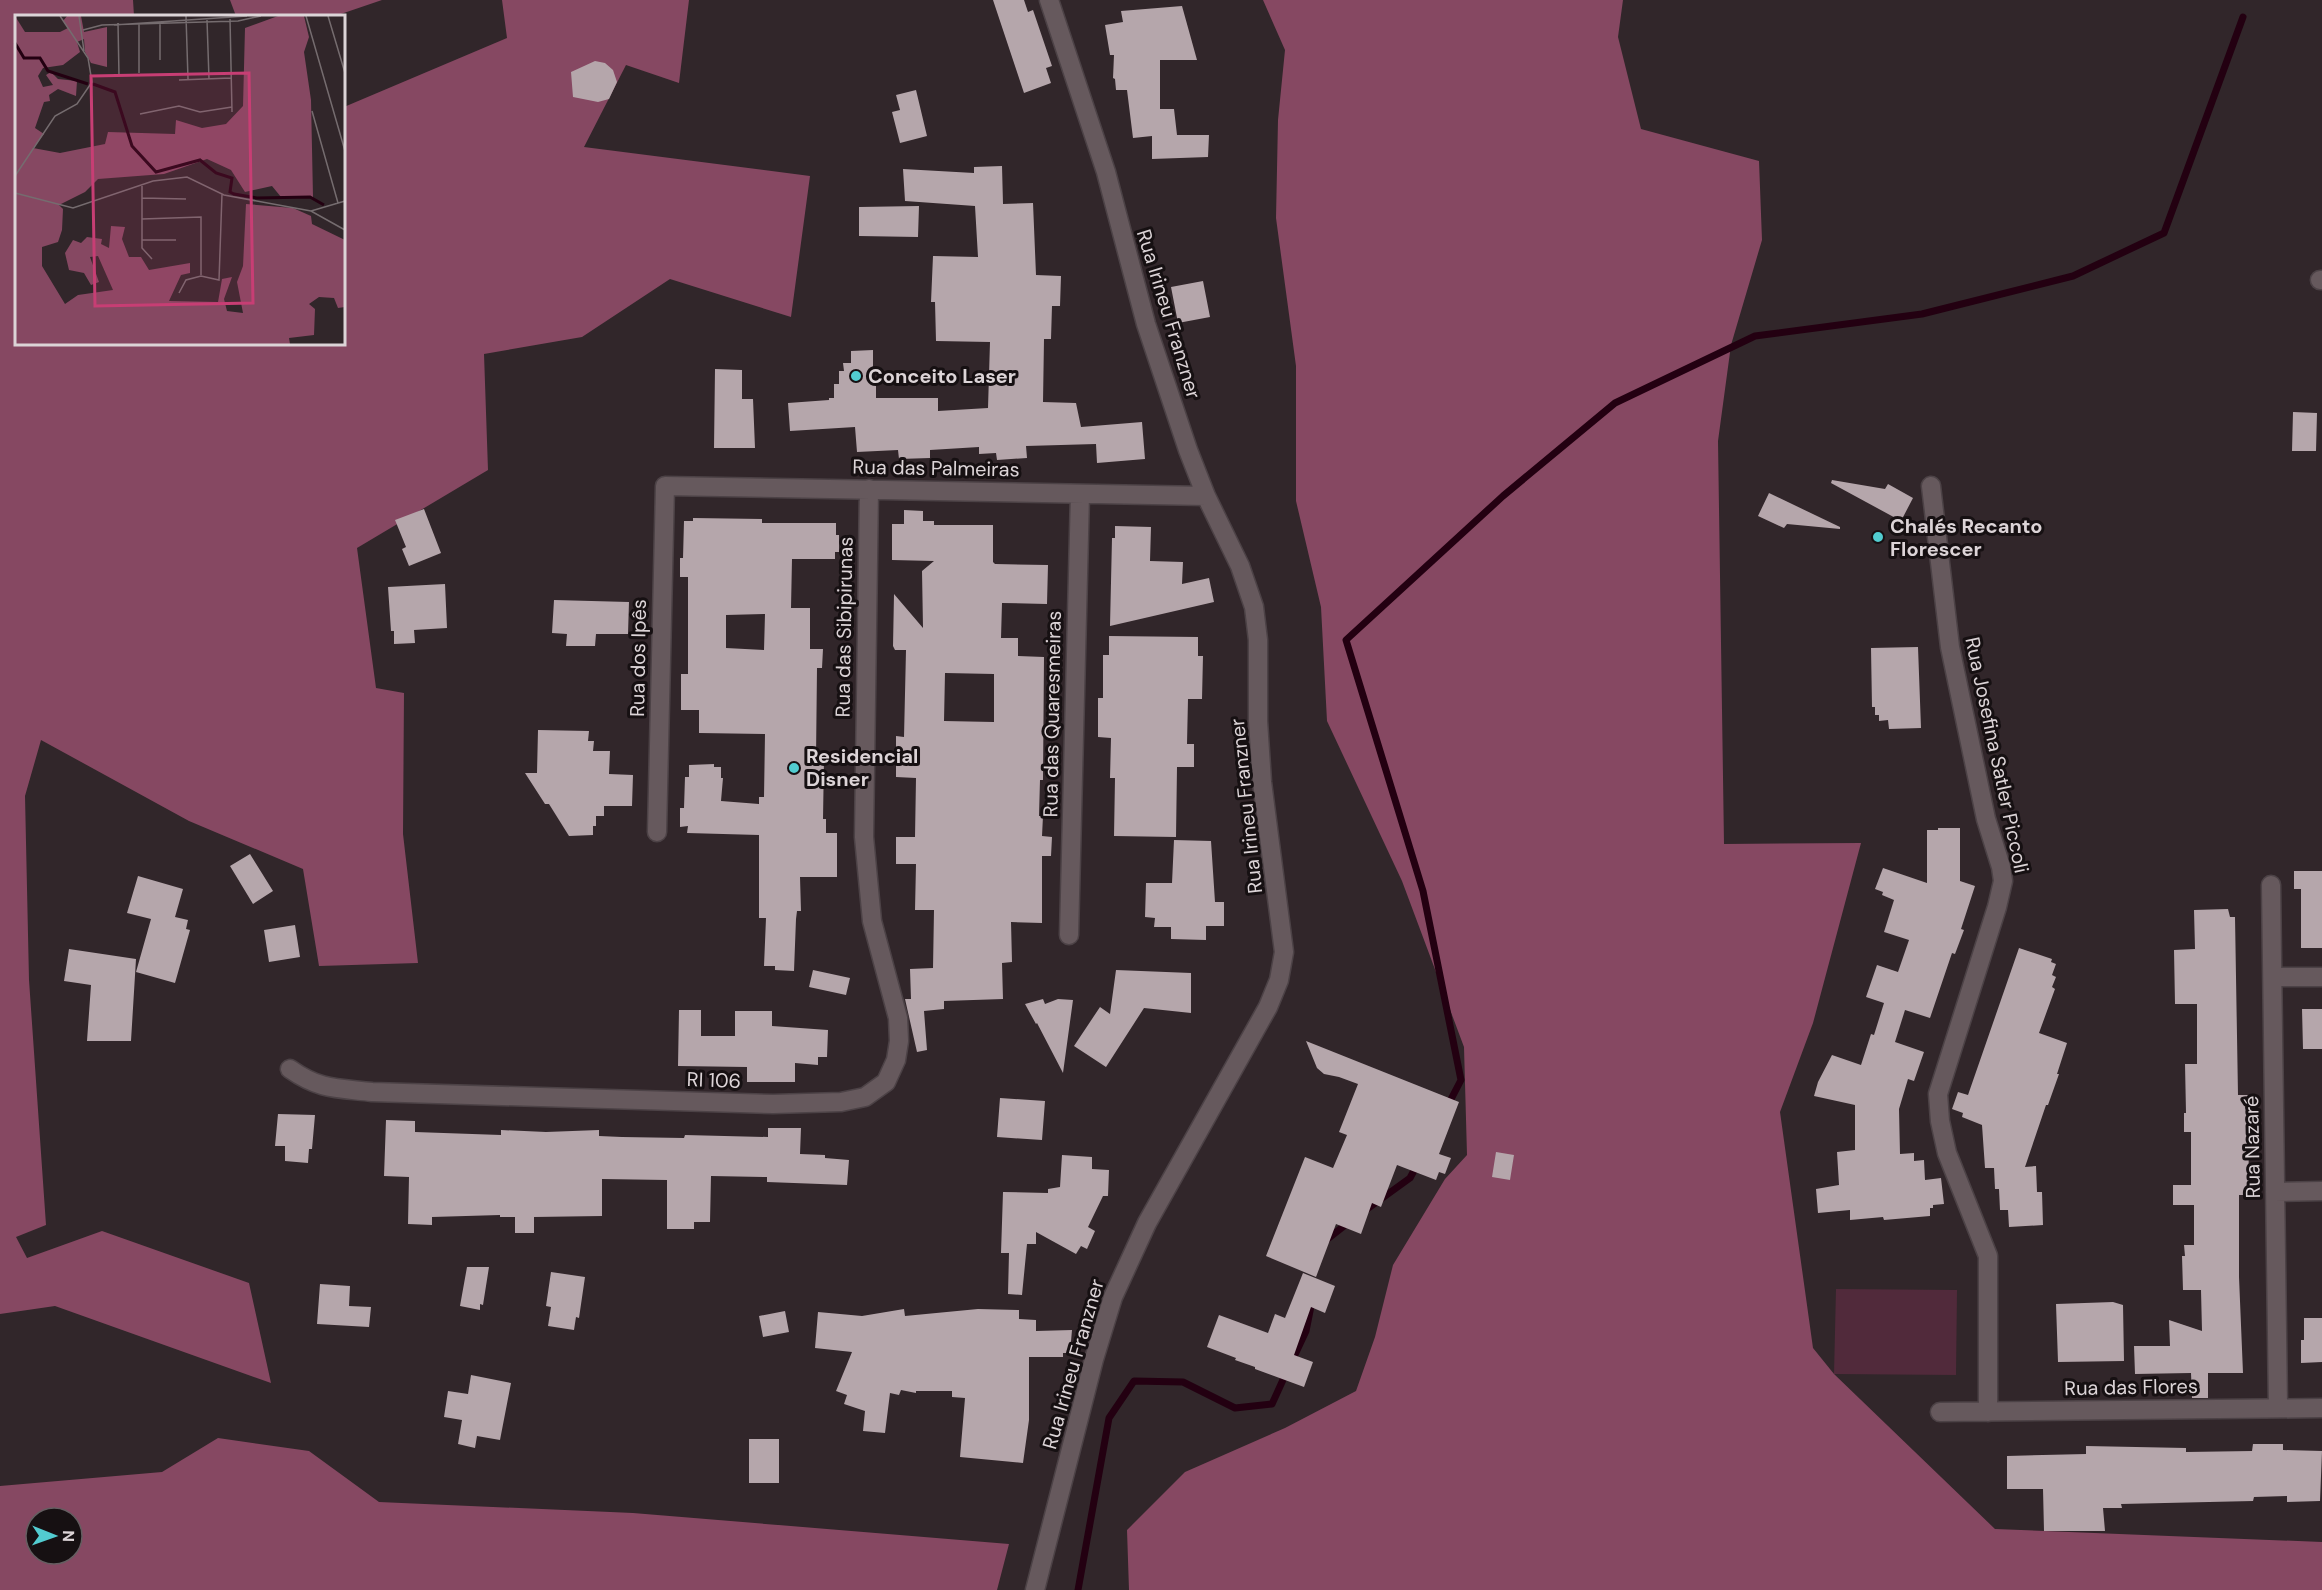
<svg xmlns="http://www.w3.org/2000/svg" width="2322" height="1590" viewBox="0 0 2322 1590" font-family="'DM Sans',sans-serif">
  <style>
    .green { fill: #512a3b }
    .forest { fill: #864862; fill-rule: evenodd }
    .lines { fill: none; stroke-linecap: round; stroke-linejoin: round }
    .stream { stroke: #230011; stroke-width: 7 }
    .building { fill: #b5a6ab; fill-rule: evenodd }
    .minor-casing { stroke: #4c4246; stroke-width: 21 }
    .minor { stroke: #66595d; stroke-width: 18 }
    .poi-dot { fill: #52ccd0; stroke: #161012; stroke-width: 2 }
    .labels { text-anchor: middle; dominant-baseline: central; stroke-width: 6; stroke-linejoin: round; paint-order: stroke }
    .street-label { font-size: 20px; fill: #dcd4d7; stroke: #161012 }
    .poi-label { font-size: 20px; font-weight: bold; fill: #dcd4d7; stroke: #161012; text-anchor: start }
    .inset-river { fill: none; stroke: #230011; stroke-width: 3 }
    .inset-road { fill: none; stroke: #756c6f; stroke-width: 1.5 }
    .view { fill: #c73e74; fill-opacity: 0.15; stroke: #c73e74; stroke-width: 3 }
    .inset-edge { fill: none; stroke: #dcd4d7; stroke-width: 3 }
  </style>
  <rect width="100%" height="100%" fill="#31262a"/>
  <!-- green -->
  <path class="green" d="M1836,1289l121,1 -1,85 -122,-1z"/>
  <!-- forest -->
  <path class="forest" d="M0,0h133l1,16h-118v328h328v-237l163,-69 -5,-38h187l-10,83 -53,-18 -42,82 226,29 -19,141 -121,-38 -88,58 -98,17 4,116 -131,78 19,140 28,5 -1,141 15,129 -99,3 -16,-97 -114,-48 -148,-81 -16,56 4,184 17,245 -30,12 11,21 75,-27 147,52 22,100 -216,-77 -55,8z
    M230,0h152l-47,16h-99z
    M1263,0h360l-5,37 23,92 118,32 3,79 -31,105 -13,96 6,403 137,-1 -48,180 -33,89 33,236 21,26 161,155 327,13v48h-1193l-2,-60 58,-58 100,-44 71,-37 19,-54 18,-72 52,-86 22,-24 -3,-108 -62,-166 -75,-160 -6,-114 -25,-106v-135l-20,-148 2,-98 7,-70z
    M218,1438l91,13 70,51 254,11 376,31 -12,46h-997v-104l162,-14zM36,1518h36v36h-36z"/>
  <g class="lines">
    <!-- stream -->
    <path class="stream" d="M1447,1107l14,-27 -38,-189 -77,-251 157,-144 112,-93 140,-67 167,-22 151,-38 91,-43 79,-216
      M1363,1212l47,-34 7,-13
      M1325,1241l24,-19
      M1292,1361l14,-30 6,-30
      M1078,1590l31,-172 25,-37 49,1 52,26 37,-4 15,-33"/>
  </g>
  <!-- building -->
  <path class="building" d="M993,0h31l4,12 5,-2 19,56 -6,2 5,15 -27,10z
    M1182,6l15,54h-37v49h14l3,26h32l-1,22 -56,2v-23l-19,2 -6,-48h-11l-1,-11 -2,-1 1,-23h-4l-5,-30 18,-3 -2,-11z
    M595,61l10,2 8,7 4,12 -8,17 -11,3 -25,-5 -2,-25z
    M916,90l11,46 -27,7 -8,-31 8,-2 -4,-15z
    M1002,166l1,38 30,-1 3,72 25,1 -1,30h-8l-1,33h-7l-1,63 33,1 5,24 61,-5 3,37 -48,4 -1,-19 -70,2 1,12 -30,2 -1,-7 -17,1v-7l-49,3v8l-31,1 -1,-9 -41,2 -2,-25 -65,4 -2,-28 41,-3v-2h5v-14h5v-13h5l-1,-8h8v-12l22,-1v31h3v17h62v13l50,-3 2,-66 -54,-1 -1,-39h-4l2,-46 45,1 -3,-51 -70,-5 -2,-32 71,4v-6z
    M919,206l-1,31 -59,-1v-29z
    M1203,281l7,36 -32,6 -7,-36z
    M715,369l27,1v29h11l2,49h-41z
    M2293,412l24,1 -1,38h-24z
    M1832,480l53,9 3,-5 25,14 -12,23 -70,-38z
    M1769,493l71,34v2l-53,-5 -3,4 -26,-12z
    M424,509l17,44 -32,13 -7,-17 4,-2 -11,-27z
    M904,510l19,1v10h11v4h59v37l2,2 53,1 -1,39 -45,-1 -1,35h17v18l26,1 -1,123h-3l-1,36h4l-1,20 10,1 -1,19h-9v67l-31,-1 1,40 -10,1 1,36 -59,2v8l-20,2 3,39 -10,2 -12,-53h6l-1,-30 23,-1 1,-58h-19l1,-46h-20v-27h19l1,-59 -20,-1v-41l8,1 2,-87h-11l-2,-4 1,-52 29,34 -1,-57 12,-10 -42,-1v-36h12zM945,673l49,1v48l-50,-1z
    M693,518l69,1v4h74v12h3v17h-4v7h-43l-1,49h19v41h13l-1,19h-5l-1,90h8l-1,61h3v14h11v44h-37l1,34h-4l-1,8 -2,52 -19,-1v-4h-11l2,-48h-7v-83l-72,-2 1,-7 -8,1v-19h4l1,-31h4v-12l25,-1v3h7v11h2l-2,23 38,3v-7h5l1,-63 -66,-1v-23h-18v-36h7v-97h-8v-19h3l1,-37h9zM765,614l-1,36 -38,-2v-33z
    M1115,526l36,1 -1,34 33,1 -1,22 27,-6 5,24 -104,24 2,-88h3z
    M445,584l2,44 -33,2 1,13 -21,1v-13h-3l-3,-44z
    M554,600l75,2 -1,32h-32l-1,12h-29l1,-12 -15,-1z
    M1109,636l89,1v19h5l-1,43h-14l-1,45h7v23h-17l-1,70 -62,-1 1,-58h-5l1,-40 -13,-1v-39h5v-43h6z
    M1918,647l3,81 -32,1 -1,-9 -9,1v-6h-4v-8h-3l-1,-59z
    M538,730l51,1 -1,10h6l-1,10h17l-1,23 24,1 -1,31h-28v10h-8v10h-3v9l-24,1 -20,-32h-4l-20,-31h12z
    M1938,828h22v53l15,5 -14,43 3,1 -9,24 -3,-1 -22,65 -25,-8 -10,32 29,10 -10,29 -6,-2 -9,30 1,45 14,-1v8l10,-1 1,20 16,-2 3,26 -11,1v3h-3v8l-46,4 -1,-3 -33,3v-10l-32,3 -2,-24 23,-4 -2,-33 18,-2v-45l-41,-9 4,-14 14,-27 29,10 10,-31 3,1 10,-32 -18,-6 11,-32 21,7 11,-32 -25,-8 10,-32 -12,-5 1,-3 -8,-3 8,-21 44,15v-53h11z
    M1174,840l37,1 4,61h9v24h-18v14l-35,-1v-12h-17l1,-9 -10,-1 1,-34h26z
    M250,854l23,37 -20,13 -23,-38z
    M2294,871h28v77h-21v-59h-7z
    M138,876l45,13 -8,28 13,3 -2,9 4,1 -15,53 -39,-11 15,-53 -24,-6z
    M2228,909l2,8h5l3,178h10l1,100h-10v82l4,96h-35v25h-16l-1,-25 -56,1 -1,-28h36l-1,-26 33,11 -1,-41h-18l-1,-34h3l-1,-11h10v-40h-21v-20h18v-53h-7v-19h2l-1,-49h12v-60h-22l-1,-54 21,-1 -1,-39z
    M295,925l5,32 -31,5 -5,-32z
    M2019,948l33,11 -1,3 5,2 -4,11 4,2 -4,10 3,2 -16,44 28,10 -10,31h2l-11,31h-2l-21,62 11,-1 1,26h5l1,33 -34,2 -1,-17h-8l-1,-21h-4l-1,-21h-9l-3,-43 -20,-8 1,-4 -11,-4 6,-17 10,3z
    M69,949l67,10 -5,82h-44l4,-56 -27,-4z
    M813,970l37,8 -4,17 -37,-8z
    M1116,970l75,3v40l-47,-5 -38,59 -32,-21 26,-39 10,7z
    M1043,999l2,5 13,-5 15,1 -10,73 -26,-50 -1,1 -11,-20z
    M2302,1009h20v40h-19z
    M679,1010h22v26h34v-25h37v15l56,4 -1,27h-9v8l-23,-2v19h-48v-15l-69,-1z
    M1306,1041l153,61 -20,52 12,4 -6,16 -6,-2 -3,8 -39,-15 -16,42 -9,-4 -11,31 -25,-10 -20,53 -50,-21 39,-99 28,11 14,-33 -8,-3 19,-48 -19,-7 -15,-3 -7,-6z
    M1000,1098l45,3 -3,39 -45,-3z
    M278,1114l37,1 -3,34h-3l-1,14 -23,-2v-15h-10z
    M386,1120l29,1v11l86,3v-5l45,2 53,-2v6l23,1 62,1 1,-3 83,2v-9h33l-1,26 25,1v3l24,2 -2,25 -80,-3v-5l-56,-1 -1,46h-16v7h-27v-49l-65,-1v37l-68,1v16h-19v-16h-15v-2l-68,2v8l-24,-1 1,-47 -25,-1z
    M1496,1152l18,3 -4,25 -18,-3z
    M1062,1155l30,2v12l17,1 -1,26h-5l-15,31 7,4 -8,18 -6,-3 -5,8 -40,-22v12h-9l-5,51 -14,-1 1,-41h-8l2,-61 45,1v-4l12,-2z
    M467,1267h22l-6,38 -3,-1v6l-20,-4z
    M551,1272l34,5 -6,41 -3,-1 -2,13 -26,-4 3,-19 -5,-1z
    M1303,1273l32,13 -10,27 -14,-6 -17,48 19,7 -9,25 -49,-18v-2l-20,-7 1,-2 -29,-11 12,-32 49,18 7,-19 10,4z
    M320,1284l30,2 -1,20 22,1 -2,20 -52,-3z
    M2113,1302l10,3 1,56 -66,1 -2,-58z
    M904,1309l1,7 73,-7 41,1v9l17,1v11l36,-1 -2,23h-7v4h-34v63l-6,43 -63,-6 5,-59 -13,-1v-6h-36v2l-15,-3 -2,5 -9,-2 -5,40 -22,-2 2,-20 -21,-7 3,-9 -11,-4 16,-39 -37,-4 3,-36 44,4z
    M785,1311l4,21 -26,5 -4,-21z
    M2304,1318h18v44l-21,1v-23h3z
    M471,1375l40,8 -11,57 -23,-4 -2,12 -17,-4 4,-24 -18,-3 4,-26 20,3z
    M749,1439h30v44h-30z
    M2253,1444h30v6l39,1 -2,50 -33,1v-6l-33,1 -1,4 -132,3 1,4h-19l2,23h-61l-1,-42h-36v-33l79,-2v-8l100,2v4l66,-1z"/>
  <g class="lines">
    <!-- minor casing -->
    <g class="minor-casing">
      <path id="minor" d="M2320,280h2
        M1931,486l19,161 36,172 15,48 2,14 -6,26 -59,187 2,27 7,32 41,103v156
        M657,832l8,-346 541,10
        M2271,885l7,523
        M1069,935l11,-441
        M2273,977h49
        M290,1069c30,21 46,19 82,23l401,12 68,-2 24,-5 21,-15 10,-22 3,-19 -1,-23 -26,-97 -8,-84 5,-348
        M2275,1192l47,-1
        M1940,1412l382,-4
        M1035,1590l59,-231 19,-62 34,-74 121,-216 11,-27 5,-28 -22,-170 -4,-61v-81l-4,-33 -14,-41 -34,-70 -18,-46 -42,-126 -40,-152 -57,-172"/>
    </g>
    <!-- minor -->
    <use href="#minor" class="minor"/>
  </g>
  <!-- markers -->
  <g class="poi-dot">
    <circle cx="856" cy="376" r="6"/>
    <circle cx="1878" cy="537" r="6"/>
    <circle cx="794" cy="768" r="6"/>
  </g>
  <g class="labels">
    <!-- street labels -->
    <g class="street-label">
      <text transform="translate(1169 314) rotate(73)">Rua Irineu Franzner</text>
      <text transform="translate(936 468) rotate(1)">Rua das Palmeiras</text>
      <text transform="translate(844 627) rotate(-89)">Rua das Sibipirunas</text>
      <text transform="translate(638 658) rotate(-89)">Rua dos Ipês</text>
      <text transform="translate(1052 714) rotate(-89)">Rua das Quaresmeiras</text>
      <text transform="translate(1997 755) rotate(78)">Rua Josefina Satler Piccoli</text>
      <text transform="translate(1246 806) rotate(-96)">Rua Irineu Franzner</text>
      <text transform="translate(714 1080) rotate(2)">RI 106</text>
      <text transform="translate(2252 1147) rotate(-91)">Rua Nazaré</text>
      <text transform="translate(1073 1364) rotate(-74)">Rua Irineu Franzner</text>
      <text transform="translate(2131 1387) rotate(-1)">Rua das Flores</text>
    </g>
    <!-- poi labels -->
    <g class="poi-label">
      <text x="868" y="376">Conceito Laser</text>
      <text x="1890" y="526">Chalés Recanto<tspan x="1890" dy="23">Florescer</tspan></text>
      <text x="806" y="756">Residencial<tspan x="806" dy="23">Disner</tspan></text>
    </g>
  </g>
  <!-- overview -->
  <g transform="translate(15 15)">
    <rect width="330" height="330" fill="#31262a"/>
    <path d="M0,1l10,16h35l8,-4 -5,-7 4,-5h14l3,16 23,-5v40l-16,-4 -6,-11 -1,-13 -7,3 3,10 -17,13 -20,3 -5,8 5,11 10,-2 -7,-10 5,-3 7,7 19,2 -1,15 -18,-7 -9,6 1,6 -6,1 -9,26 9,6 -11,14 27,5 45,-9 3,-12 67,2 1,-14 26,8 24,-4 17,-18 2,-78 33,-12h26l5,21 -5,15 7,48 2,97h-32l-9,-11 -27,6 -14,-22 -24,-11 -43,15 -66,5 -13,13 -26,13 4,4 -1,21 -4,12 -16,5v19l23,38 13,-9 35,-5 -15,-34 -8,1 9,25 -8,3 -7,-12 -15,-3 -4,-17 8,-13 8,3 6,-6 15,2 -1,5 8,4 2,-22 14,1 -3,12 7,18h12l8,13 41,-7v10l-9,2 -12,26 49,1 4,-23 10,-2 -8,22 3,12 16,2 -6,-31 6,-16 3,-62 47,4 18,8 1,8 33,16v67l-7,1 -4,-10 -15,-1 -10,7 6,5 -1,26 -25,3 1,6h-275z" fill="#864862"/>
    <path class="inset-river" d="M0,28l9,15h16l8,13 40,13M78,69l22,8 17,54 24,26 44,-12 16,13 16,5 -2,14 4,2 23,4 53,-1 14,8"/>
    <path class="inset-road" d="M64,1l5,35M171,1l2,63M291,1l39,135M313,1l17,57M215,4l2,93M192,5l2,59M103,8l1,53M124,8v50M99,10l133,-9M68,15l19,-5 136,-4 23,-5M145,45v-38M164,65l52,-2M297,96l26,92M125,99l39,-8 21,6 32,-5M0,161l40,-60 22,-12 15,-22 -4,-24 -28,-42M127,171v62l10,11M0,178l58,15 80,-27 34,-4 37,18 87,16 34,19M127,183l44,1M296,196l34,-10M127,204l59,-2v58M127,225h34M164,278l7,-13 15,-4 18,4 3,-86"/>
    <path class="view" d="M234,58l4,230 -158,3 -4,-230z"/>
    <rect width="330" height="330" class="inset-edge"/>
  </g>
  <!-- north arrow -->
  <g transform="translate(54 1536) rotate(91)"><circle r="28" fill="#161012" stroke="#655e61" stroke-width="1.5"/>
  <path d="M0-4.5L10 22L0 15L-10 22Z" fill="#52ccd0"/>
  <text y="-9" font-size="16" font-weight="bold" text-anchor="middle" fill="#dcd4d7">N</text>
  </g>
</svg>
